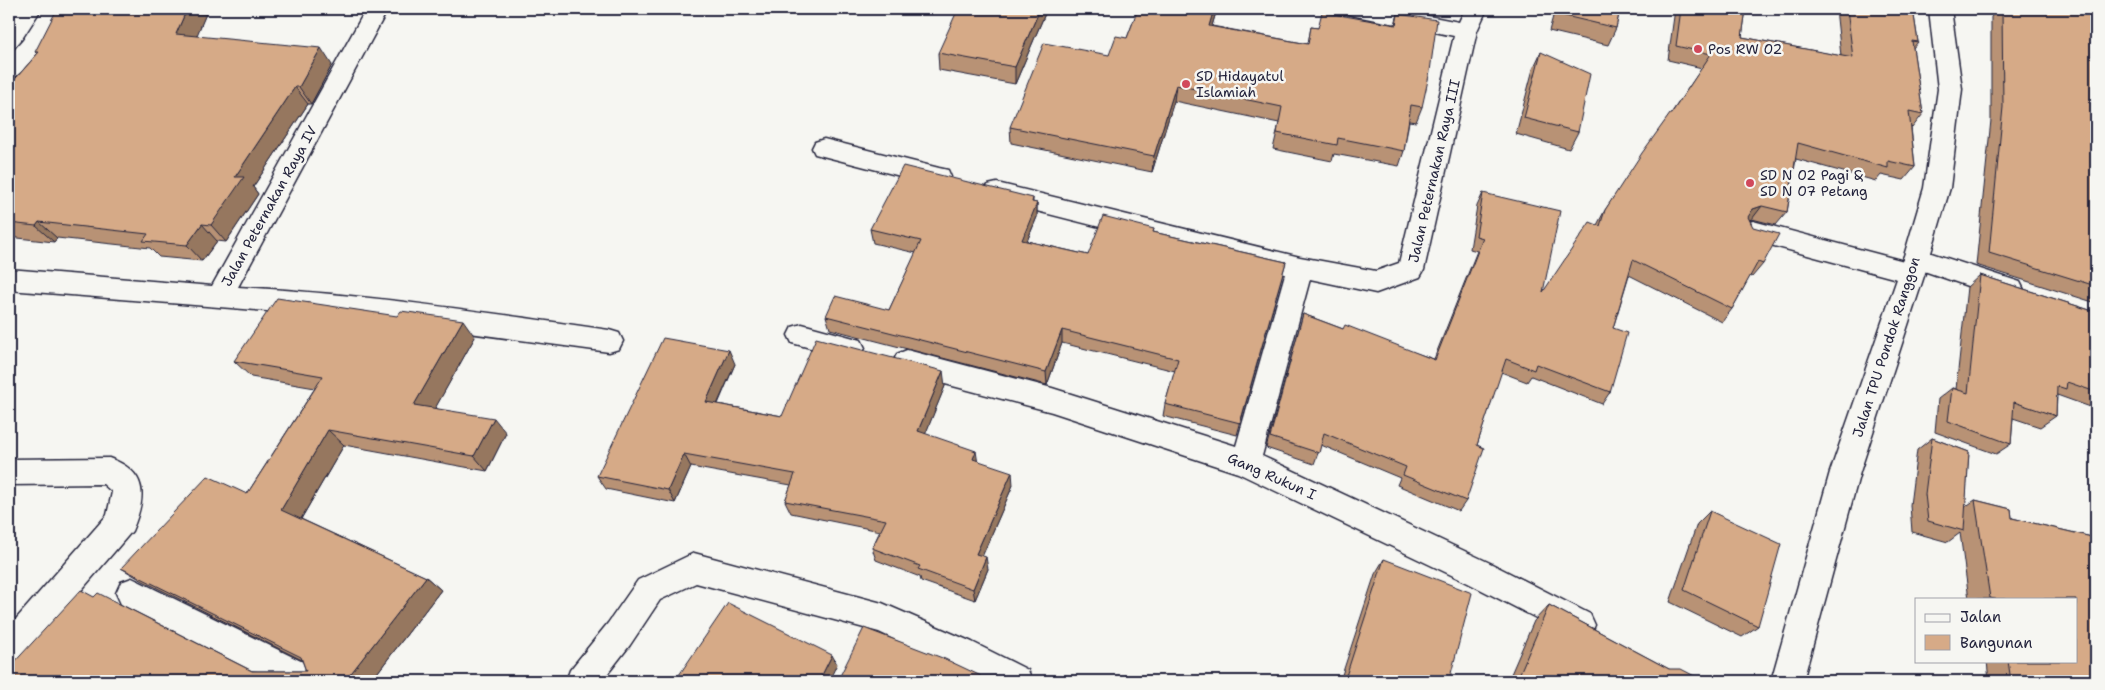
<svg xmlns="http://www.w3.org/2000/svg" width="2105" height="690" viewBox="0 0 2105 690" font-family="'Shantell Sans',sans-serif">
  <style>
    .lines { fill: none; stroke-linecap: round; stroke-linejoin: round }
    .street-casing { stroke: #22223b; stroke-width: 3 }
    .secondary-casing { stroke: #22223b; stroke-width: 3 }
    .street { fill: #f6f6f2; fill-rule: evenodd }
    .secondary { fill: #f6f6f2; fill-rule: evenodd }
    .wall { fill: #b89274; stroke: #22223b }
    .shaded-wall { fill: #96775e; stroke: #22223b }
    .building { fill: #d6aa87; stroke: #22223b }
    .poi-dot { fill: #d1495b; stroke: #f6f6f2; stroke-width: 2 }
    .labels { text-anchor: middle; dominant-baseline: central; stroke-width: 5; stroke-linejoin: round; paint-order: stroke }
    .poi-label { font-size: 14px; fill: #22223b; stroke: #f6f6f2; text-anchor: start }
    .street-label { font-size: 14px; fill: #22223b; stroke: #f6f6f2 }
  </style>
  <rect width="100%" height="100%" fill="#f6f6f2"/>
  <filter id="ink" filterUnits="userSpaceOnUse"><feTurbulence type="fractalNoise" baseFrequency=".02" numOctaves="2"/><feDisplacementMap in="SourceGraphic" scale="10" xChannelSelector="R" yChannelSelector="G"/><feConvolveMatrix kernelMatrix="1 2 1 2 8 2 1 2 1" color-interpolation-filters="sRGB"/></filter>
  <g filter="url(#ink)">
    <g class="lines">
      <!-- street casing -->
      <g class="street-casing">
        <path id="street" d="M43,9h22c-12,20 -34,64 -56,70v-23l14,-16z
          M366,9h22l-150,278c124,7 248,25 371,43l10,3 4,8 -4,8 -10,3 -243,-33 -357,-29v-21l203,17z
          M1345,9h47l67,13 6,-13h22l-10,22 -53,239 -4,7 -44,16 -66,-14 -48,177 228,107 100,51 5,11 -5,11 -11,4 -111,-57 -230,-110 -186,-61 -145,-38 -10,-4 -4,-8 4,-8 10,-4 145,38 184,58 49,-172 -288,-73 -9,-2 -4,-7 4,-7 9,-2 303,74 76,14 23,-8 55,-227 -98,-20 -8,-2z
          M824,139l115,29 9,2 3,7 -3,7 -9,2 -124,-32 -3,-6 3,-6z
          M1753,221l151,40 -1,-3 4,-7 9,-3 104,34 4,8 -4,8 -9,3 -87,-30 -3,9 -9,3 -168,-45 -4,-7 4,-7z
          M802,324l59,16 4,8 -4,8 -10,3 -59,-16 -4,-8 4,-8z
          M109,458c39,14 38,38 23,73l-112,131 -11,5v-40l98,-112 5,-23 -9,-8 -94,1v-26z
          M694,553l188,50 90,39 56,28 4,11h-49l-104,-49 -183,-49 -36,17 -30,45 -28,36h-36l4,-11 38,-47 30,-43z
          M132,578l187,92 4,11h-50l-152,-77 -5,-11 5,-11z"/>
      </g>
      <!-- secondary casing -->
      <g class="secondary-casing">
        <path id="secondary" d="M1929,9h22l11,80 -12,99 -25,85 -65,199 -57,209h-32l59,-209 69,-199 25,-85 14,-99z"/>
      </g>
      <!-- street -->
      <use href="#street" class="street"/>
      <!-- secondary -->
      <use href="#secondary" class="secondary"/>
    </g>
    <!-- wall -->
    <path class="wall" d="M208,9l-12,27 136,29 -21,39h-3l-55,83 5,7 -32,48 -9,-1 -15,20 -43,-4 -9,-9 -93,-10 -3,4 -45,-5v-151l28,-32 -2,-2z
      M1047,9l-32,75 -76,-14 -1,-17z
      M1138,9h79l-5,17 96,18 3,-17 7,1 77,-4 3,-10 24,93 -6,15 -7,-1 -5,30 -5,15 -65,-12 -2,7 -59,-12 6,-26 -105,-22 -22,71 -141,-29 -1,-16 99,-72 18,-17z
      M1555,9h65l-4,19 -8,17 -59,-14z
      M1675,9h71l-4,28 99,19 -5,-47h77l5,33 -5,6 10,66 -11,14 -1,-1 4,40 -11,13 -23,-5 -5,6 -80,-22 -9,53 -11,13 -24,-6 -2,1 13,44 -11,13 -2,-1 -18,33 -10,13 -93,-47 -16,53 -3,64 -8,12 -71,-28 -4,6 -26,-10 -24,73 -11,56 -7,10 -62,-26 3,-7 -79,-33 -7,19 -48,-16 37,-134 40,15 91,30 43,-108 -7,-2 7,-43 6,-13 60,99 54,-67 8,-15 97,-142 -34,-8z
      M1995,9h101v294l-120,-38 15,-145v-103l5,-6z
      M1541,52l37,80 -9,17 -53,-15 17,-65z
      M1033,203h4v14l-10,24 61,14 66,-26 -1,3 133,30 -49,173 -74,-19 2,-12 10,-33 -113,-28 -15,42 -217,-56 -4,-13 63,-6 27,-57 -43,-10 -3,-14z
      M1980,275l116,37v97l-39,-14v1l-1,20 -16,11 -27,-9 -2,26 -15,10 -61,-22 3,-33 14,-11 4,1 11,-102z
      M475,337l-40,71 71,25 -19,38 -143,-26 -43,74 125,58 15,13 -70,91 -119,-10h54l-4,-11 -159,-79 -22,-13 126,-74 68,-106 -64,-11 -17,-16z
      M735,364l-17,40 64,12 163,-30 -20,48 52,26 36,25 -31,71 6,13 -13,31 -54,-19 -1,-4 -44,-17 -4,-12 8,-17 -89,-18 -6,-12 6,-16 -100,-18 -16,36 -69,-14 -9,-13z
      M1932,438l37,14 -4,55 10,-7 36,9 1,9 84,20v143h-107l-2,-20h89v-62h-107l-9,-66 -12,9 -36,-10 -2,-27 7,-55z
      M1710,511l48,115 -16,11 -72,-35 27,-78z
      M1384,559l65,122h-109l35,-107z
      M1549,605l120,64 35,12h-196l26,-60z"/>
    <!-- shaded-wall -->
    <path class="shaded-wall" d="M187,9h21l-18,43 -14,-18z
      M1040,9h7l-32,75v-17z
      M1214,9h3l-10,33 2,-16z
      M321,48l11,17 -21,39 -12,-17z
      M1176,85l-2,16 -22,71 2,-16z
      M295,87l13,17 -55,83 5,7 -32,48 -15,-17 24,-48z
      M1033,198v14l4,-9v14l-15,36v-13z
      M1762,206l-10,13 -9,3 10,-13z
      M39,222l18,16 -3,4 -18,-16z
      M202,224l15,17 -15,20 -15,-16z
      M463,320l12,17 -47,84 -14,-16z
      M1062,330v13l-15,42 -1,-13z
      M729,350l6,14 -23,52 -6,-14z
      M943,371l2,15 -24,59 -3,-14z
      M494,418l12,15 -19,38 -13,-15z
      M328,430l16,15 -46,79 -17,-14z
      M976,451l2,13 -5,-5z
      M684,454l7,13 -16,36 -7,-13z
      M1012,472l1,13 -35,81 -2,-12z
      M986,557l2,12 -13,31 -2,-11z
      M426,577l15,13 -70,91h-26z
      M832,655l5,9 -8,17h-10z"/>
    <!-- building -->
    <path class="building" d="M57,9h130l-11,25 145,14 -22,39h-4l-60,90h9l-33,48 -9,-1 -15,21 -44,-4 5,-7 -109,-12 -3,4 -27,-3v-137l30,-34h-4z
      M958,9h82l-25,58 -77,-14z
      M1138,9h76l-5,17 99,18 3,-17 7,1 4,-16 74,13 2,-11 39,6 -7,51 -8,36 -11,-2 -7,46 -66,-13 -1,7 -60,-12 5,-26 -106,-22 -22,71 -144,-29 34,-84 65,12 7,-19 11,2z
      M1558,9h62l-4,19 -59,-14z
      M1681,9h65l-4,28 111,21 -6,-49h66l5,33 -6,-1 11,73 -14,-3 6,56 -27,-6v7l-90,-25 -11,69 -25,-6 -9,3 -5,8 5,10 26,7 -16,30 -5,-2 -26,47 -99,-49 -20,68 14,5 -17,59 -74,-28 -2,6 -28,-11 -29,86 7,3 -18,53 -63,-26 3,-8 -82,-34 -5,20 -49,-16 33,-123 40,15 2,-4 90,35 48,-122 -7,-2 7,-43 77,18 -17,81 47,-70 10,4 5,-16 37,-57 28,-39h1l40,-60 -35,-8z
      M2002,9h94v277l-107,-33 14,-146z
      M1541,52l49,22 -12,58 -54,-14z
      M903,166l130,32 -1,4 5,1 -15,37 66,15 15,-39 51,13 -1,3 133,30 -46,161 -75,-19 13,-45 -116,-29 -16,42 -220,-56 9,-20 54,14 32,-69 -51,-12z
      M1980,275l116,37v80l-29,-10 -1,7 -9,-3 -1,30 -42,-14 -3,42 -63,-23 4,-33 16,5z
      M277,298l120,18 4,-5 62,9 -49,85 80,13 -20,38 -146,-26 -47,80 145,67 -81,104h-336v-13l72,-78 13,7 4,-4 154,78h54l-5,-14 -180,-89 87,-92 39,18 76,-118 -89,-15z
      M663,338l66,12 -23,52 76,14 34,-78 127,33 -25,60 58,20 -3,8 39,13 -36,82 10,3 -13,32 -55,-20 2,-3 -48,-18 14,-28 -101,-19 10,-27 -111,-20 -16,36 -71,-14z
      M1932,438l37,14 -5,79 -36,-10 -3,-27z
      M1975,500l36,9 1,9 84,20v143h-85l-3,-20h68v-62h-81l-5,-1z
      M1710,511l71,33 -23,82 -74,-36z
      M1384,559l88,34 -23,88h-96l1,-2 -8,-3z
      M728,603l104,52 -13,26h-144z
      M1549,605l120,64h12l23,12h-185l-2,-1z
      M864,628l81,31 36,17h14l8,5h-162l-3,-1z"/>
  </g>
  <!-- markers -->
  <g class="poi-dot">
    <circle cx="1698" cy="49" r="5"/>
    <circle cx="1186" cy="84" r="5"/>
    <circle cx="1750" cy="183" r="5"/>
  </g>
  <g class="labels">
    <!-- poi labels -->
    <g class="poi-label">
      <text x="1708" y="49">Pos RW 02</text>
      <text x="1196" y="76">SD Hidayatul<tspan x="1196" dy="16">Islamiah</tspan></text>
      <text x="1760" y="175">SD N 02 Pagi &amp;<tspan x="1760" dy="16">SD N 07 Petang</tspan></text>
    </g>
    <!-- street labels -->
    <g class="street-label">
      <text transform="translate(1434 171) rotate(-77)">Jalan Peternakan Raya III</text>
      <text transform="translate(269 206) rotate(-61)">Jalan Peternakan Raya IV</text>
      <text transform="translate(1886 347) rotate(-72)">Jalan TPU Pondok Ranggon</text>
      <text transform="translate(1272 476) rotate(24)">Gang Rukun I</text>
    </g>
  </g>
  <!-- margin -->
  <rect width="2105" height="690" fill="none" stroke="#f6f6f2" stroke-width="30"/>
  <rect x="15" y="15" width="2075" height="660" fill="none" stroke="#22223b" stroke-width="2" filter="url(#ink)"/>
  <!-- legend -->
  <rect x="1915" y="598" width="162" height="65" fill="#f6f6f2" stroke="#a1a1a9"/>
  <rect x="1925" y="614" width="25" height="8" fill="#f6f6f2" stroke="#a1a1a9"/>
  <text x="1960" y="622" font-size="15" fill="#22223b">Jalan</text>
  <rect x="1925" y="635" width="25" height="15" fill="#d6aa87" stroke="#a1a1a9"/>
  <text x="1960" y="648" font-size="15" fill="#22223b">Bangunan</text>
</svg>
